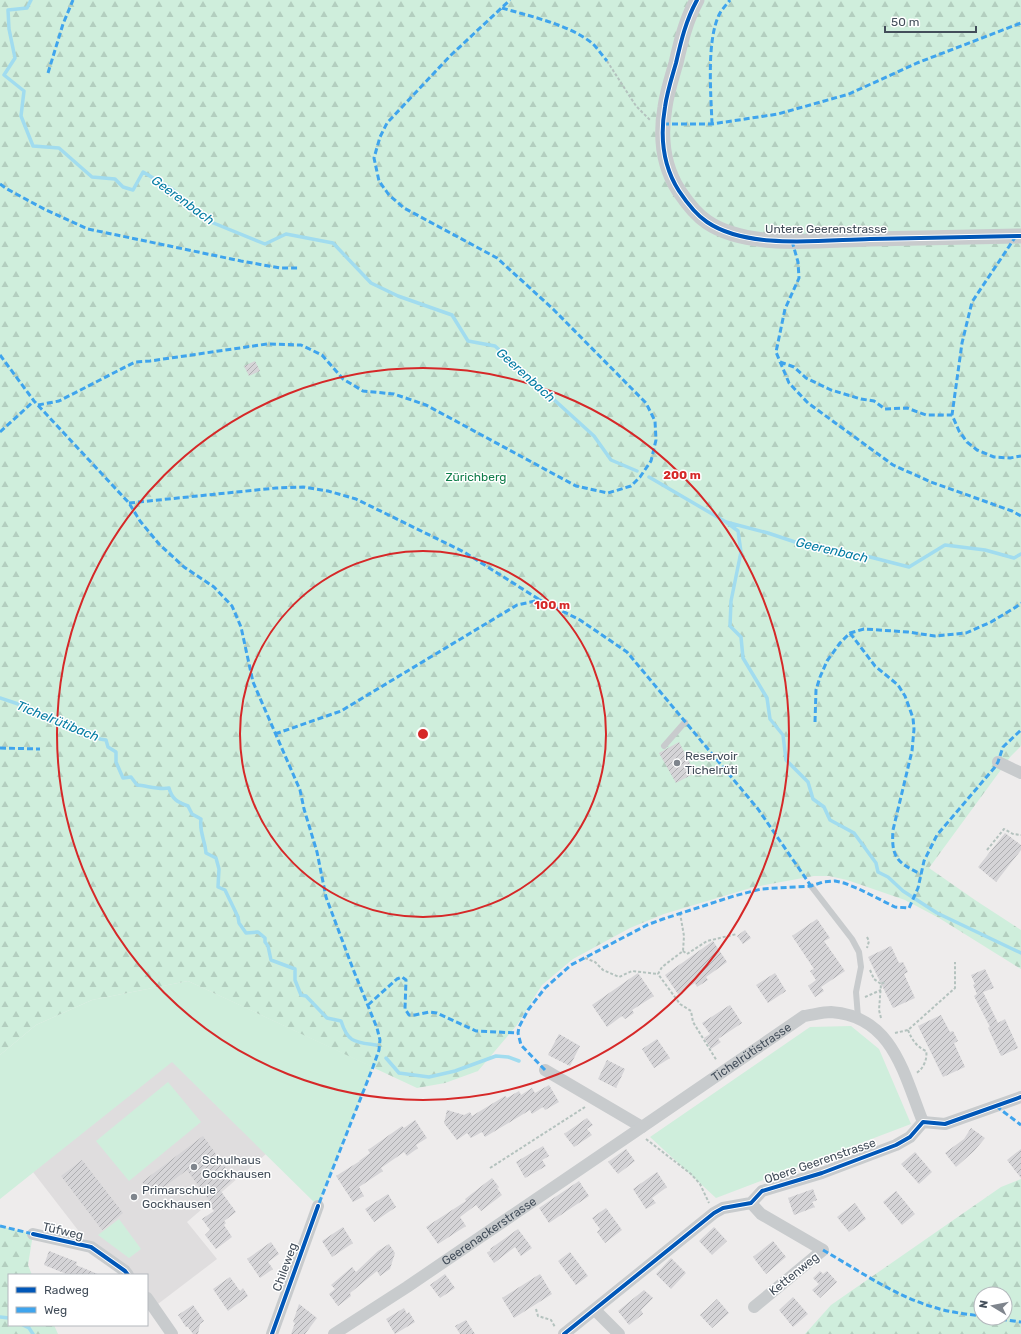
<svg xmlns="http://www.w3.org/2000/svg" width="1021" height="1334" viewBox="0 0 1021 1334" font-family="Rubik,sans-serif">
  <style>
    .education { fill: #dfddde }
    .green { fill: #cfeedc }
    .forest { fill: url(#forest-firs); fill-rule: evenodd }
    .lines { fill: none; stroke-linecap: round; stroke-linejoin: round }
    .stream { stroke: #a1dcef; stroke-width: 3.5 }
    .building { fill: url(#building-hatch) }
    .path { stroke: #b4c2be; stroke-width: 2; stroke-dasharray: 3 2; stroke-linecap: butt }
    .service { stroke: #c8cbcd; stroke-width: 6 }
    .minor { stroke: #c8cbcd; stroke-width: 12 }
    .tertiary { stroke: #c8cbcd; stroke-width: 15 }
    .quiet { stroke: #3fa4ed; stroke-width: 3; stroke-dasharray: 6 3; stroke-linecap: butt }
    .cycleway-casing { stroke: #fff; stroke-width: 6 }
    .cycleway { stroke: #0057b8; stroke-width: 4 }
    .ring { fill: none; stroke: #d62828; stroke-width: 2 }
    .poi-dot { fill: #7f858d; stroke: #fff; stroke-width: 1.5 }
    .labels { text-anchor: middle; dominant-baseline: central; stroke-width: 3; stroke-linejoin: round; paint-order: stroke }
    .street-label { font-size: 12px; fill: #434e5a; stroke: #fff }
    .park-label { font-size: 12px; fill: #117e4b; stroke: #fff }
    .poi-label { font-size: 12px; fill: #434e5a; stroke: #fff; text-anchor: start }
    .water-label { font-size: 13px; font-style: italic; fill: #057da4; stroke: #fff }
    .centre { fill: #d62828; stroke: #fff; stroke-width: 2 }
    .ring-label { font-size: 12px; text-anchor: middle; font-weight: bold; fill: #d62828; stroke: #fff; stroke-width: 3; stroke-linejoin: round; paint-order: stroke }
  </style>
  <defs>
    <pattern id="forest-firs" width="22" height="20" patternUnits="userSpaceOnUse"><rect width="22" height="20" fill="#cfeedc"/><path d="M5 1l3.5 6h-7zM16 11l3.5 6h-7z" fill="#b3cebf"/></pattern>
    <pattern id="building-hatch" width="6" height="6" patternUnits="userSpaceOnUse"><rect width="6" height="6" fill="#d5d4d7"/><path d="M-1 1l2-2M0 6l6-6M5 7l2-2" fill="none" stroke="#aeaeb1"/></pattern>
  </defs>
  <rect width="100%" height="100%" fill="#eeecec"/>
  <!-- education -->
  <path class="education" d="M172,1061l94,93 -79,68 30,37 -63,48 -7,-9v-23h-19l-37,-28 -58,-75z"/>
  <!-- green -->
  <path class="green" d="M188,981l185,86 -55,139 -146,-144 -172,137v-144l36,-30 56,-25z
    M851,1026l28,23 32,75 -195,74 -66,-61 160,-110z
    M168,1082l33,40 -72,59 -33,-40z
    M119,1219l22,30 -12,9 -31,-23z"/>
  <!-- forest -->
  <path class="forest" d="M0,0h1021v746l-10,10 -82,112 46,32 46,30v39l-82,-51 -34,-18 -58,-20 -18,-4h-15l-60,11 -90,27 -34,14 -57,31 -31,26 -25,40 -39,46 -33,12 -28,5 -229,-107 -96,19 -56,25 -36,30z
    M1021,1179v155h-216l26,-29 170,-118zM981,1294h24v24h-24z
    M0,1226l33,8 -5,31 4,10h-23v50h45l4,9h-58z"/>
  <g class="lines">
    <!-- stream -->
    <path class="stream" d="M31,0l-4,8 -19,2 1,19 6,29 -11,17 20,16 -3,25 12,30 26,2 33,29 23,2 8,8 10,3 10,-18 29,17 39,33 54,22 21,-10 47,9 38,40 27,13 54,19 16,26 27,5 99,90 17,24 26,11
      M649,477l77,45 42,11 39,13 63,11 39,10 36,-22 40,5 29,8 7,-4
      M726,522l12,9 3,21 -10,49 -1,25 11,11 2,21 24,40 3,21 13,16 3,25 22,22 5,17 11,8 6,13 24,13 22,30 2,9 10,5 15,14 34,22 84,40
      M0,698l30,10 10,6 11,2 1,2 9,2 17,8 10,3 12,8 6,1 2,7 8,5v10l7,16 8,-1 6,8c11,1 22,5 32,3 3,11 8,14 19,18l4,8 9,5c-2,13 4,21 5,34l10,5 3,11 -1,18 7,3 13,27 1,6 7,10 12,-1 7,6v4l3,4 3,14 24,9v11l6,15 5,1 21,22 14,3c7,22 14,21 35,24
      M386,1058l13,15 30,4 26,-6 41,-15 12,1 11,4
      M0,1317l9,1
      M23,1325l6,3 4,6"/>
  </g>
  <!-- building -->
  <path class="building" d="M255,361l5,10 -11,5 -5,-10z
    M679,742l16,31 -19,10 -17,-30z
    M1005,833l16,12v5l-25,32 -18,-15z
    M817,919l13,19 -6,3 21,30 -24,16 3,4 -9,6 -7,-11 8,-6 -6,-9 4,-2 -22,-33z
    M745,930l6,8 -8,6 -6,-8z
    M713,941l14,21 -21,15 2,3 -11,7 -2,-4 -17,11 -13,-19z
    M891,946l8,17 4,-1 5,10 -4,2 11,24 -22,10 -25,-51z
    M985,969l9,19 -11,4 15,31 7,-4 13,29 -17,8 -13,-28 2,-1 -16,-31 3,-2 -4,-9 2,-1 -4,-9z
    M638,973l16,23 -22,14 2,3 -9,6 -3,-3 -15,11 -15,-22z
    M775,973l11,18 -18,12 -12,-18z
    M730,1005l12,18 -24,16 3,3 -10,7 -7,-11 6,-4 -8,-11z
    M941,1015l9,17 3,-1 5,10 -4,2 11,24 -22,10 -25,-51z
    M559,1034l21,12 -10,20 -22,-11z
    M657,1039l13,19 -16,10 -12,-19z
    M607,1060l18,9 -9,19 -18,-9z
    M549,1085l10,17 -14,8 -2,-3 -11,7 -2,-4 -45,27 -3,-5 -11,6 -4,-5 -10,7 -13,-17 3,-13 17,5 6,-3 2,4 33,-20 2,2 12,-7 2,4 11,-7 3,5z
    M587,1118l6,7 -6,4 5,6 -18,12 -10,-13z
    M415,1120l12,18 -11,7 2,3 -11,8 -3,-4 -23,16 2,3 -24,16 5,9 -11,6 -17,-26 24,-15h-1l11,-8 -2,-3 34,-24 2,2z
    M971,1128l14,10 -11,13 -18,16 -11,-14 19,-14z
    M203,1136l31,43 -14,11 16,22 -12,9 2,2 -2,2 8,12 -16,12 -11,-14 5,-5 -8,-11 12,-8 -5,-6 2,-2 -24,-33 -35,26 -10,-14z
    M543,1146l6,10 -7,4 4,6 -21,12 -9,-16z
    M626,1149l9,12 -17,13 -10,-12z
    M1021,1149v29l-14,-18z
    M915,1152l17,20 -13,12 -18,-20z
    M82,1160l41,53 -21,17 -41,-54z
    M657,1172l10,15 -15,11 4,5 -10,6 -13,-20z
    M492,1178l7,9 -2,1 5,7 -21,16 -5,-6 -16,12 6,9 -28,18 -12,-17 40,-26 -1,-2z
    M579,1181l10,15 -40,27 -10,-15z
    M813,1189l4,11 -5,2 3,5 -21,8 -6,-17z
    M896,1191l19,23 -13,11 -19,-23z
    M388,1194l8,13 -22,15 -9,-13z
    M855,1203l11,16 -17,13 -12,-15z
    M606,1208l16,22 -17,13 -8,-11 3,-3 -8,-11z
    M343,1227l10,16 -21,14 -10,-16z
    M714,1227l13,14 -15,14 -13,-14z
    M518,1229l14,19 -11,8 -6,-9 -21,16 -7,-10 4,-3 -1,-1z
    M773,1241l13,16 -20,17 -13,-17z
    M271,1242l8,12 -11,8 5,7 -13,9 -13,-19z
    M389,1244l6,9 -5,16 -10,7 -3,-5 -27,22 1,3 -13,10 -9,-12 6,-5 -4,-4 21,-18 4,5 22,-21z
    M49,1251l28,11 -1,3 24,10h-31l-25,-10z
    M570,1252l18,24 -12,9 -18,-24z
    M671,1258l15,15 -15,16 -15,-15z
    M820,1271l3,3 4,-3 10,11 -17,16 -8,-8 7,-6 -6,-6z
    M445,1274l10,14 -15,10 -10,-13z
    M540,1274l12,20 -38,24 -12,-20z
    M230,1277l10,14 3,-3 5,8 -20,15 -15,-22z
    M644,1290l9,8 -12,12 2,4 -14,11 -11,-14z
    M793,1297l15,17 -15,13 -14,-17z
    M717,1299l12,14 -17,15 -12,-13z
    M299,1304l18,14 -12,16h-14l4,-11 -2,-1z
    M193,1305l11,16 -4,3 -2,10h-5l-5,-7h-2l-8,-12z
    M404,1308l3,6 2,-2 6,10 -20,12 -9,-15z
    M466,1320l9,14h-15l-5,-8z"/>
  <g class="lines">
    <!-- path -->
    <path class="path" d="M607,61l29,45 14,14
      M987,850l17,-21 9,5 8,1
      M680,913l4,23 -1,15 -21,16 -4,7 22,30 11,7 2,11 24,39
      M867,937l2,4 -2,7
      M683,951l4,3 20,-13 30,-7
      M585,958l10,4 8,8 16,7 13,-6 26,3
      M870,970l4,9 7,5
      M865,997l16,-7
      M881,1018l-2,-8 2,-26 4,-2
      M908,1030c4,10 8,16 18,21 2,7 -3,19 -10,22
      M895,1033l13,-3 47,-42v-26
      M646,1139l45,35 9,10 9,19
      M490,1168l95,-61
      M536,1309l2,7 13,4 4,7"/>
    <!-- service -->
    <path class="service" d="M664,746l21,-24
      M811,886l41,53 7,13 2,15 -5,25 2,25"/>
    <!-- minor -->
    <g class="minor">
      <path d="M998,762l23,11"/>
      <path id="s1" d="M545,1070l97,57 162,-111c8,-1 19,-4 27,-4 62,4 73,63 92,110"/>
      <path d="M751,1203l10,11 62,36 -69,57"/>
      <path d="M33,1234l58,13 34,24 3,4"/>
      <path d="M147,1298l25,36"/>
      <path d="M595,1310l24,24"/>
      <path d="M272,1334l46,-128"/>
      <path id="s2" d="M334,1334l73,-47 235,-160"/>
      <path d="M564,1334l150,-121 9,-5 28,-5 11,-12 60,-18 74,-28 14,-8 13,-15 22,2 76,-27"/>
    </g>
    <!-- tertiary -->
    <path class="tertiary" d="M697,0c-11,20 -16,41 -21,63 -4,14 -9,29 -11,44 -5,29 -2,59 14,84 8,12 16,23 28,31 41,28 115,18 163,17 50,-1 101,-2 151,-3"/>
    <!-- quiet -->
    <path class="quiet" d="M502,8c27,8 69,17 91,36 5,5 9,11 14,17
      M48,73l15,-49 10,-24
      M663,124h49l66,-10 71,-20 68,-31 104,-40
      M712,124c-1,-30 -6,-85 8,-111 3,-5 7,-9 10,-13
      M0,184l7,5 39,21 42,19 153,32 39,7h20
      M1016,236l-44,66 -10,41 -10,72 7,16 8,11 10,8 17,7 16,1 11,-2
      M792,241l6,21 1,16 -14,31 -9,43 13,31 19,20 85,62 38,17 81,29 9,5
      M0,355l34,46 95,102 11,18 19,23 25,23 30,20 18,19 9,21 12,55 47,108 4,19 13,43 9,45 27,72 24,59 3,12 -1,10 -6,17 -55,139
      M780,362l14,5 12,11 25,12 30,9 13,2 11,8 22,-1 19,7h26
      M38,405l21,-4 76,-39 15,-1 117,-17 34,1 21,10 21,24 20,12 31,3 32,11 150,81 32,7 23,-7 9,-9 11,-16 5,-21 -1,-19 -9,-18 -93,-94 -56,-51 -93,-50 -15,-13 -10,-14 -5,-23 6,-21 7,-14 63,-67 60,-56
      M0,432l34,-31
      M129,503l147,-15 27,-1 25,4 28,8 108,53 76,48
      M850,633l25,33 23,19 7,11 8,22 1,11 -2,22 -19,79c-2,27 4,33 28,44
      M815,722l1,-32 4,-13 7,-16 13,-18 10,-10 14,-4 44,3 27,4 31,-3 25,-11 25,-15 5,-4
      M275,734l66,-23 176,-106 23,-5 40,20 47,32 131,157 53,77
      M0,748l40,1
      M368,1005l29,-26 5,-2 4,3 -1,29 4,6h6l14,-3 8,1 39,18 42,2
      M545,1070l-24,-25 -3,-12 1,-6 9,-17 17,-22 26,-23 76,-40 16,-6 71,-23 27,-7 50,-3 12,-4 12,-1 9,2 15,6 36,18 14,1 9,-20 6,-27 13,-26 58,-68 3,-5 5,-15 18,-17
      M996,1106l25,19
      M0,1226l33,8
      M823,1250c35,20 70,45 110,57 15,5 32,7 48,9
      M992,1318l29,4"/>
    <!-- cycleway casing -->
    <g class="cycleway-casing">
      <path id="cycleway" d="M697,0c-11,20 -16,41 -21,63 -4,14 -9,29 -11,44 -5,29 -2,59 14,84 8,12 16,23 28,31 41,28 115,18 163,17 50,-1 101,-2 151,-3
        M33,1234l58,13 34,24 3,4
        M272,1334l46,-128
        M564,1334l150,-121 9,-5 28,-5 11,-12 60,-18 74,-28 14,-8 13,-15 22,2 76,-27"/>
    </g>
    <!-- cycleway -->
    <use href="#cycleway" class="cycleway"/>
  </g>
  <!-- distance rings -->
  <g class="ring">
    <circle cx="423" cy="734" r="183"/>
    <circle cx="423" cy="734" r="366"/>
  </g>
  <!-- markers -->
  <g class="poi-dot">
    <circle cx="677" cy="763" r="4"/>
    <circle cx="194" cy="1167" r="4"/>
    <circle cx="134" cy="1197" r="4"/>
  </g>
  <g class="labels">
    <!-- street labels -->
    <g class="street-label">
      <text x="826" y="229">Untere Geerenstrasse</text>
      <text stroke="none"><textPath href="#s1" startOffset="245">Tichelrütistrasse</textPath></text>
      <text transform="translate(820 1161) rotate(-19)">Obere Geerenstrasse</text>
      <text transform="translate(63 1231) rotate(13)">Tüfweg</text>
      <text stroke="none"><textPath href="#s2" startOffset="186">Geerenackerstrasse</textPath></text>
      <text transform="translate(285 1267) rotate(-70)">Chileweg</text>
      <text transform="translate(794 1274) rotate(-39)">Kettenweg</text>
    </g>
    <!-- park labels -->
    <g class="park-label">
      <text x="476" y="477">Zürichberg</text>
    </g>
    <!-- poi labels -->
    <g class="poi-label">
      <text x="685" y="756">Reservoir<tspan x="685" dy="14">Tichelrüti</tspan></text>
      <text x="202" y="1160">Schulhaus<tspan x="202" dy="14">Gockhausen</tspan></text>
      <text x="142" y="1190">Primarschule<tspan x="142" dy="14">Gockhausen</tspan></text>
    </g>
    <!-- water labels -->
    <g class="water-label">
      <text transform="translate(183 200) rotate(36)">Geerenbach</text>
      <text transform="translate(526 375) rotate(42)">Geerenbach</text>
      <text transform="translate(832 550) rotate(13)">Geerenbach</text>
      <text transform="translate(58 721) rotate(22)">Tichelrütibach</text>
    </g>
  </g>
  <circle cx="423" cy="734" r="6" class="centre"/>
  <g class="ring-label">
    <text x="682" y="479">200 m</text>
    <text x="552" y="609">100 m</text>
  </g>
  <!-- legend -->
  <rect x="8" y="1274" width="140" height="52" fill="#ffffff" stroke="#b4b8bd"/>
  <rect x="16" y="1287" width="20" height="6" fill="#0057b8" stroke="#b4b8bd"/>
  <text x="44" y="1294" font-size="12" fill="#434e5a">Radweg</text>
  <rect x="16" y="1307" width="20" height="6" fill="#3fa4ed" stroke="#b4b8bd"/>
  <text x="44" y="1314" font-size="12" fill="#434e5a">Weg</text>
  <!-- north arrow -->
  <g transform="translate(993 1306) rotate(280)"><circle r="19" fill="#ffffff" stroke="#b4b8bd"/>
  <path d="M0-3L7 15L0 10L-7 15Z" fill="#7f858d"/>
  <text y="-6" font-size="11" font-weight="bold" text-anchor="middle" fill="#434e5a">N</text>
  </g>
  <!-- scale -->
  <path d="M885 26v6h91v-6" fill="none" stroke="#434e5a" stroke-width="2"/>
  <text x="891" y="26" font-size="12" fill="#434e5a" stroke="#ffffff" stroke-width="3" paint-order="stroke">50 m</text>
</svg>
